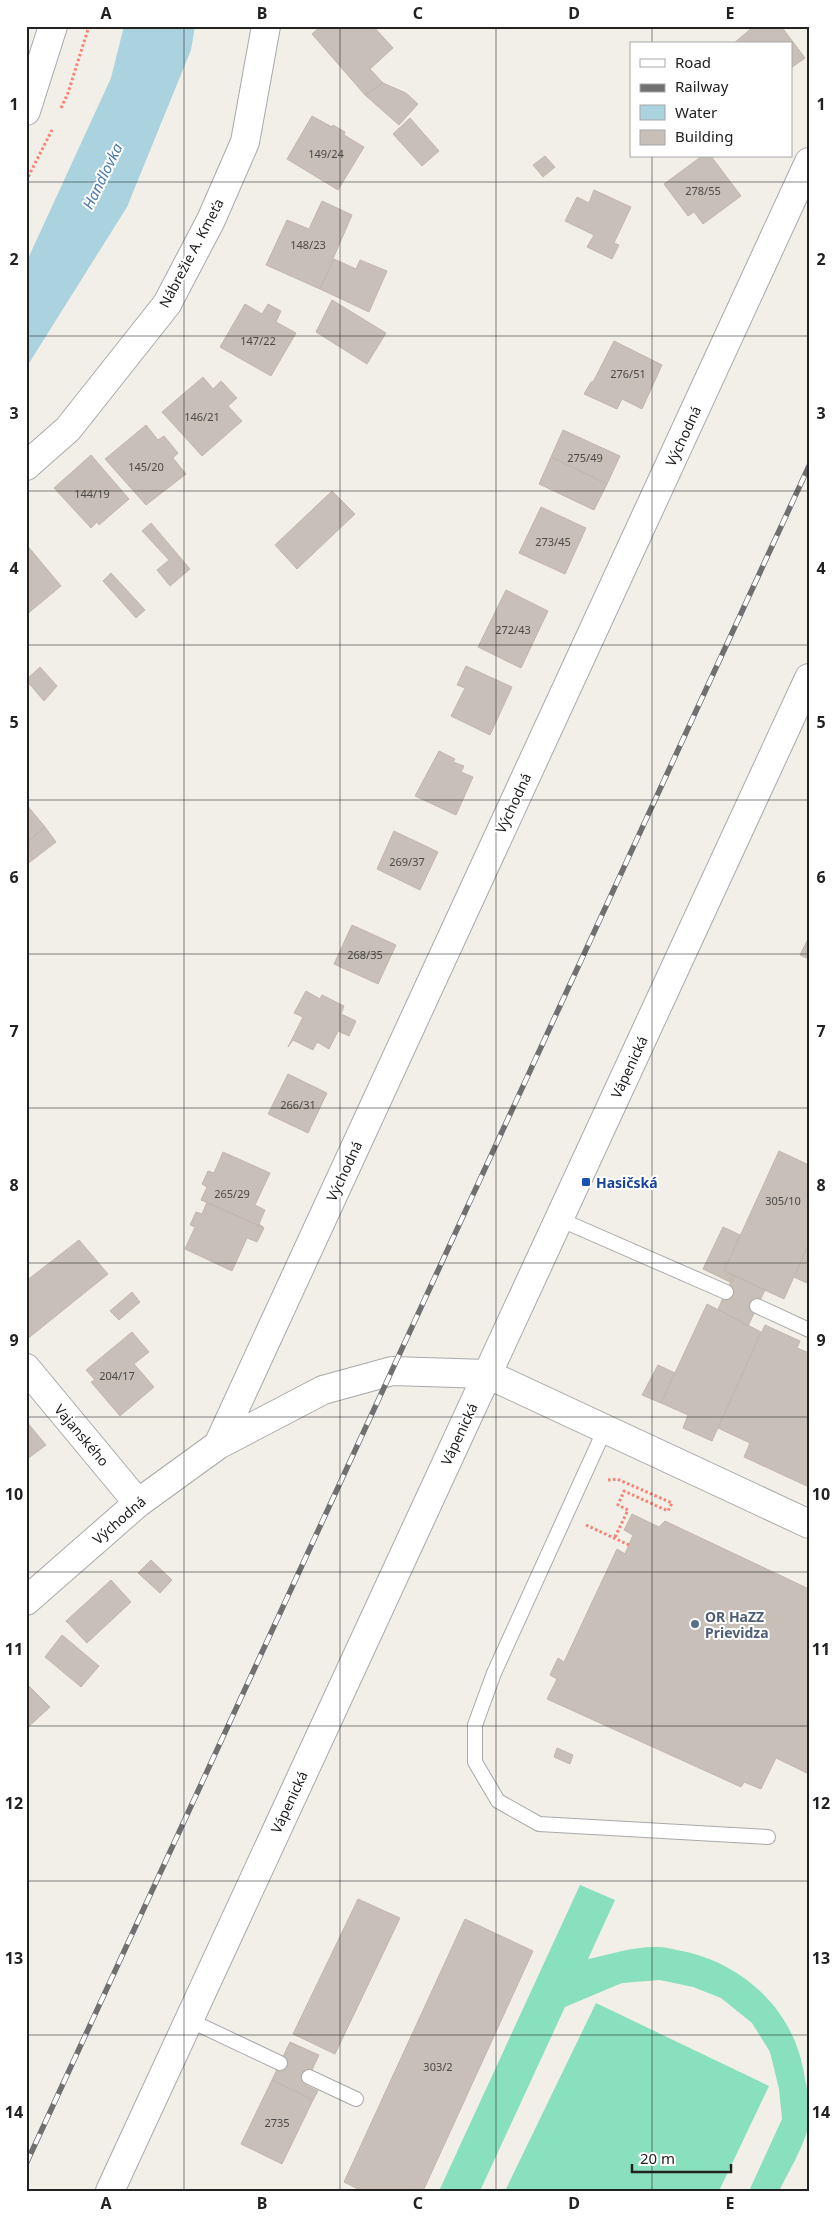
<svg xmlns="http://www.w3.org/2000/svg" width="835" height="2217" viewBox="0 0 835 2217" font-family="'Noto Sans',sans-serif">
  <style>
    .pitch { fill: #88e0be }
    .water { fill: #aad3df }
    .building { fill: #c7bfb8; stroke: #c4b6ab }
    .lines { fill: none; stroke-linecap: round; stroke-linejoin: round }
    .service-casing { stroke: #a9a9a9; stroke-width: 16 }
    .minor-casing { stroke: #a9a9a9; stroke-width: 30 }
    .path { stroke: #fa8072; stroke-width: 3; stroke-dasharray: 2.5 2.5; stroke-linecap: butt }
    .service { stroke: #fff; stroke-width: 14 }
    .minor { stroke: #fff; stroke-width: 28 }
    .rail-casing { stroke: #707070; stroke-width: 5.5 }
    .rail { stroke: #fff; stroke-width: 4; stroke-dasharray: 11; stroke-linecap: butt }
    .grid { fill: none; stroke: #222; stroke-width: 1; stroke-opacity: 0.55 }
    .transit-dot { fill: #1a4fb4; stroke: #fff; stroke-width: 2 }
    .service-dot { fill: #5c6f8a; stroke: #fff; stroke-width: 2 }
    .labels { text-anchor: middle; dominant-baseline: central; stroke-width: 4; stroke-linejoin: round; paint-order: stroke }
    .number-label { font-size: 11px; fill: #4b4948 }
    .street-label { font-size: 14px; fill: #222; stroke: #fff }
    .transit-label { font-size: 14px; font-weight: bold; fill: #164399; stroke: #fff; text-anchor: start }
    .service-label { font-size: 14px; font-weight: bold; fill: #4e5e75; stroke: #fff; text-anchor: start }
    .water-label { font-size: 15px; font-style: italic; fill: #4a7aab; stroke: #fff }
    .neatline { fill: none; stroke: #222; stroke-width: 2 }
    .grid-label { font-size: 16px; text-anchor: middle; font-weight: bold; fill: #222 }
  </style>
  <rect width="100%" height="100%" fill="#f2efe9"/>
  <!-- pitch -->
  <path class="pitch" d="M580,1885l35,15 -27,59c23,-5 47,-13 71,-12 8,0 16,3 23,4 59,12 109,56 121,117 3,17 10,44 5,60 -6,22 -19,43 -29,63h-30l33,-72 -3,-30 -9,-37 -18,-29 -31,-25 -28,-11 -33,-7 -38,3 -57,24 -85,184h-41z
    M596,2003l173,83 -50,105h-214z"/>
  <!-- water -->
  <path class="water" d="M124,26h71l-4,24 -64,157 -101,161v-105l85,-185z"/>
  <!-- building -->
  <path class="building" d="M321,26h52l20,22 -23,21 13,14 -18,12 -53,-61z
    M754,26h27l24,32 -14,10v-24h-58z
    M383,83l23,10 12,11 -19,21 -34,-30z
    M312,116l20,11 1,-2 12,7 -1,3 20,12 -26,43 -51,-31z
    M410,118l29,33 -17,15 -29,-32z
    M545,156l10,11 -12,10 -10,-12z
    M702,156h9l30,40 -38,28 -9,-12 -6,4 -24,-32z
    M594,190l37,17 -17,36 5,2 -7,14 -25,-12 7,-12 -29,-14 12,-24 12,6z
    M322,201l30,14 -32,74 -54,-24 21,-45 22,9z
    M334,259l22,10 4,-9 27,11 -18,41 -49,-23z
    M332,300l54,33 -19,31 -51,-32z
    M245,304l17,10 6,-10 13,7 -5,11 20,11 -25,43 -51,-29z
    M614,341l48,24 -20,44 -20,-10 -5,10 -33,-15 7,-12h2z
    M203,377l10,12 8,-8 16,17 -9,8 14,15 -40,35 -40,-44z
    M146,425l12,15 6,-4 14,17 -5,5 13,16 -40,31 -41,-46z
    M563,430l57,26 -13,28 -56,-27z
    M91,455l38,44 -30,26 -2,-3 -6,6 -37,-40z
    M551,457l56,27 -13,26 -55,-26z
    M332,491l23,23 -58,55 -22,-24z
    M541,507l45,21 -21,46 -46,-21z
    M151,523l39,46 -20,17 -13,-16 12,-10 -27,-29z
    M26,544l35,42 -35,29z
    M111,573l34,37 -9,8 -33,-37z
    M506,590l42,21 -27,57 -43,-21z
    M466,666l46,21 -22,48 -39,-19 14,-28 -8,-3z
    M40,667l17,19 -13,15 -18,-21z
    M439,751l16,8 -2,3 11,4 -3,6 12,5 -17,38 -41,-19z
    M26,804l19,23 -19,16z
    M45,827l11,15 -30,23v-22z
    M394,831l44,21 -18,38 -43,-21z
    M352,925l44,20 -18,39 -44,-20z
    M809,937v22l-9,-4z
    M306,991l14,8 2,-4 22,11 -3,8 15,7 -7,15 -11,-5 -9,18 -12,-7 -4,8 -20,-10 -5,7 15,-30 -9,-4z
    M288,1074l39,19 -19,40 -40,-19z
    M779,1151l30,14v78l-25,56 -60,-28z
    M223,1152l47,21 -15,32 10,5 -6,14 5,4 -63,-28 6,-13 -5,-3 6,-13 6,2z
    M207,1202l57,26 -7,14 -10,-4 -15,33 -47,-22 10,-22 -5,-2 6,-13 6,2z
    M723,1227l17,8 -16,36 10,4 -4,7 -27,-13z
    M79,1240l29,34 -82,66v-59z
    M809,1243v41l-15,-7z
    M734,1275l31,15 -17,36 -30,-17z
    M132,1292l8,10 -21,18 -9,-9z
    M707,1304l54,28 -49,109 -29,-13 5,-13 -27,-12z
    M765,1325l35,16 -3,7 12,5v134l-65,-30 6,-14 -32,-15z
    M132,1332l17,20 -15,12 20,23 -34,29 -29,-34 4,-2 -9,-10z
    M658,1365l17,8 -14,30 -19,-8z
    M26,1421l20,24 -20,15z
    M632,1514l27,13 6,-6 144,68v185l-33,-16 -15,31 -17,-7 -3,5 -194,-88 10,-20 -7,-4 8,-17 6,4 53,-113 8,5 8,-19 -9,-5z
    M151,1560l21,20 -12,13 -22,-20z
    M111,1580l20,22 -44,41 -21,-22z
    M62,1635l37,31 -18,21 -36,-30z
    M26,1683l24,24 -24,22z
    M557,1748l16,7 -3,9 -16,-7z
    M358,1899l42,19 -65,136 -42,-20z
    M465,1919l68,32 -110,240h-61l-18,-9z
    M290,2042l29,13 -14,30 13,6 -5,9 -41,-20z
    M272,2080l41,20 -31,64 -41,-20z"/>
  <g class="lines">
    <!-- service casing -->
    <g class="service-casing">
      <path id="service" d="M559,1219l167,73
        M757,1306l52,24
        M605,1429l-111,244 -19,52v37l23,39 41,23 229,13
        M189,2020l91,43
        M309,2077l47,22"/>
    </g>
    <!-- minor casing -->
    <g class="minor-casing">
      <path id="minor" d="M26,111l27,-85
        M26,466l42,-37 99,-125 44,-84 34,-78 21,-116
        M26,1368l112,135
        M218,1445l591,-1283
        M26,1601l112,-98 80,-58 105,-55 69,-19 95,3 322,150
        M110,2191l699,-1513"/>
    </g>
    <!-- path -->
    <path class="path" d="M61,108l7,-15 21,-67
      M26,181l26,-51
      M608,1480l9,-1 55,24 -4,8 -44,-20 -6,14 10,5 -13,27
      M586,1525l43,20"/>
    <!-- service -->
    <use href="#service" class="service"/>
    <!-- minor -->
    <use href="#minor" class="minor"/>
    <!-- rail casing -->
    <g class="rail-casing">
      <path id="rail" d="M26,2164l783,-1698"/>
    </g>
    <!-- rail -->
    <use href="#rail" class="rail"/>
  </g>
  <!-- grid -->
  <path class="grid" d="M184,26v2165M340,26v2165M496,26v2165M652,26v18M652,156v2035M26,182h783M26,336h783M26,491h783M26,645h783M26,800h783M26,954h783M26,1108h783M26,1263h783M26,1417h783M26,1572h783M26,1726h783M26,1881h783M26,2035h783"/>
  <!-- markers -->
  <rect class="transit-dot" x="581" y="1177" width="10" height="10" rx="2.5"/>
  <circle class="service-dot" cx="695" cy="1624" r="5"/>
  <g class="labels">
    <!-- number labels -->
    <g class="number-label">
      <text x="326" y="153">149/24</text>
      <text x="703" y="190">278/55</text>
      <text x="308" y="244">148/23</text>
      <text x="258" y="340">147/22</text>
      <text x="628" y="373">276/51</text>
      <text x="202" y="416">146/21</text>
      <text x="585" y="457">275/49</text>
      <text x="146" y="466">145/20</text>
      <text x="92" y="493">144/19</text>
      <text x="553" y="541">273/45</text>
      <text x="513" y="629">272/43</text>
      <text x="407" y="861">269/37</text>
      <text x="365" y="954">268/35</text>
      <text x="298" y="1104">266/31</text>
      <text x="232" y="1193">265/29</text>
      <text x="783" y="1200">305/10</text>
      <text x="117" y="1375">204/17</text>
      <text x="438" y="2066">303/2</text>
      <text x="277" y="2122">2735</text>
    </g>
    <!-- street labels -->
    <g class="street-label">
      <text transform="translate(191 253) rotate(-62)">Nábrežie A. Kmeťa</text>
      <text transform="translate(683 436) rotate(-65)">Východná</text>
      <text transform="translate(513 803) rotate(-65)">Východná</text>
      <text transform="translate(629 1067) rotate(-65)">Vápenická</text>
      <text transform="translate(344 1171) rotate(-65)">Východná</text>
      <text transform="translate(459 1434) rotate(-65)">Vápenická</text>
      <text transform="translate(82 1435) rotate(50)">Vajanského</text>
      <text transform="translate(119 1520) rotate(-41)">Východná</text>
      <text transform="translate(289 1802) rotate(-65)">Vápenická</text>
    </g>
    <!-- transit labels -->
    <g class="transit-label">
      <text x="596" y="1182">Hasičská</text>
    </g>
    <!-- service labels -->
    <g class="service-label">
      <text x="705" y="1616">OR HaZZ<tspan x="705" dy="16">Prievidza</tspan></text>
    </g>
    <!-- water labels -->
    <g class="water-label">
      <text transform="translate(102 176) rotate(-64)">Handlovka</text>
    </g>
  </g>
  <!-- border -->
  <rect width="835" height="2217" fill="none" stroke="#ffffff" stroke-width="55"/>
  <!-- legend -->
  <rect x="630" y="42" width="162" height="115" fill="#ffffff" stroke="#a7a7a7"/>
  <rect x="640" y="59" width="25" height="8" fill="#ffffff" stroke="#a7a7a7"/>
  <text x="675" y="68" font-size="15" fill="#222222">Road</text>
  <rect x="640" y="84" width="25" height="8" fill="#707070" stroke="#a7a7a7"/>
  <text x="675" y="92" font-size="15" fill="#222222">Railway</text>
  <rect x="640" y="105" width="25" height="15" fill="#aad3df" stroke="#a7a7a7"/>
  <text x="675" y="118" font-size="15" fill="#222222">Water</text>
  <rect x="640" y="130" width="25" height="15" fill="#c7bfb8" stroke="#a7a7a7"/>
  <text x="675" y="142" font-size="15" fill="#222222">Building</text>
  <!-- scale -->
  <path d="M632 2164v8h99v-8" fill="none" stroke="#222222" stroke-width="2.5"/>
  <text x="640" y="2164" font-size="15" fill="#222222" stroke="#ffffff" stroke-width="4" paint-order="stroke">20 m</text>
  <rect x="28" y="28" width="780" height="2162" class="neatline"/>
  <g class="grid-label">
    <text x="106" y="19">A</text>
    <text x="262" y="19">B</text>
    <text x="418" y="19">C</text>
    <text x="574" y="19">D</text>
    <text x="730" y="19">E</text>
    <text x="14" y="110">1</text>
    <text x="821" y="110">1</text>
    <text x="14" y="265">2</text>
    <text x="821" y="265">2</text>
    <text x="14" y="419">3</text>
    <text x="821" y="419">3</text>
    <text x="14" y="574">4</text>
    <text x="821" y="574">4</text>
    <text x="14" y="728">5</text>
    <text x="821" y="728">5</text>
    <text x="14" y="883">6</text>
    <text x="821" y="883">6</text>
    <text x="14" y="1037">7</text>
    <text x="821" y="1037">7</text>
    <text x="14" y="1191">8</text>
    <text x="821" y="1191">8</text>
    <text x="14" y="1346">9</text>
    <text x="821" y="1346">9</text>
    <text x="14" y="1500">10</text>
    <text x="821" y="1500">10</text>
    <text x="14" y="1655">11</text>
    <text x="821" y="1655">11</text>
    <text x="14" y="1809">12</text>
    <text x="821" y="1809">12</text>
    <text x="14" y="1964">13</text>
    <text x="821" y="1964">13</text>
    <text x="14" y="2118">14</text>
    <text x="821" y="2118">14</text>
    <text x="106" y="2209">A</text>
    <text x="262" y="2209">B</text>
    <text x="418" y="2209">C</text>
    <text x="574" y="2209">D</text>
    <text x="730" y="2209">E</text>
  </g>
</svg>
